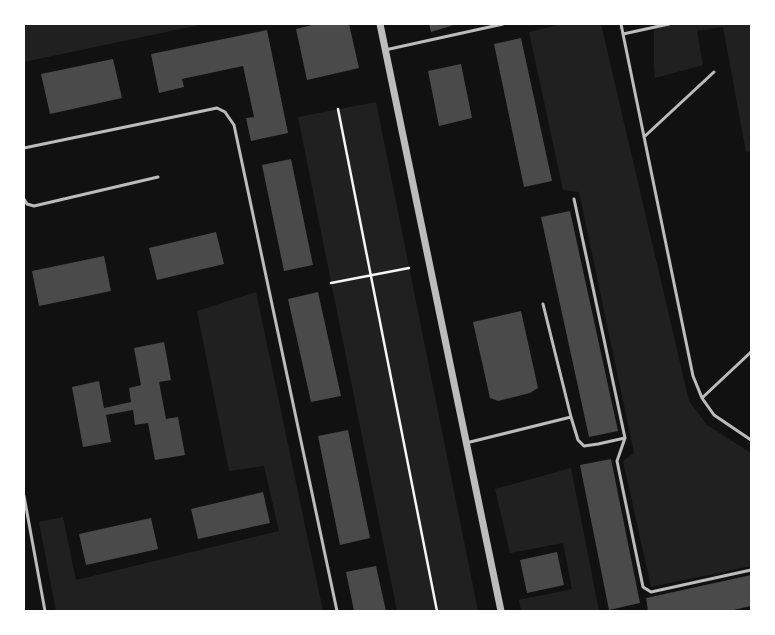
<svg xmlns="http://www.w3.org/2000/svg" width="775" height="635" viewBox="0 0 775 635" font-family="Helvetica,sans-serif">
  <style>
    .green { fill: #202020 }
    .building { fill: #4a4a4a }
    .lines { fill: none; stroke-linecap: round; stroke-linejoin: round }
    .path { stroke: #f5f5f5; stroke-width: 2.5 }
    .service { stroke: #bcbcbc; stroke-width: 3 }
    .tertiary { stroke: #bcbcbc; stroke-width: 7 }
  </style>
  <rect width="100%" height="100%" fill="#111"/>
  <!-- green -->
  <path class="green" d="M24,24h180l-180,38z
    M562,24h39l88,377 18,24 44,28v113l-100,21 -28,-126 11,-8 -55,-261 -16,-2 -34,-158z
    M654,24h97v127l-5,1 -23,-125 -26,4 6,34 -48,13 -1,-11z
    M376,102l102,509h-81l-99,-494z
    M256,292l67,319h-267l-17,-89 24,-5 13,63 203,-49 -15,-65 -35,5 -32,-160z
    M571,468l28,143h-78l-2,-11 53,-11 -9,-46 -53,10 -15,-64z"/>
  <!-- building -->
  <path class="building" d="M316,24h33l10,44 -52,12 -11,-51z
    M429,24h28l-26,8z
    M267,30l21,103 -37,8 -5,-23 8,-1 -11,-51 -61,13 2,8 -25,6 -8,-39z
    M521,38l31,143 -28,6 -30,-143z
    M113,59l9,39 -72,16 -9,-40z
    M461,64l11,54 -33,8 -11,-55z
    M291,159l22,106 -29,6 -22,-106z
    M570,211l48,220 -29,6 -48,-220z
    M216,232l8,32 -67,16 -8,-32z
    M104,256l7,35 -72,15 -7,-35z
    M318,292l23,104 -30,6 -23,-103z
    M521,311l17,77 -8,5 -32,8 -8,-3 -17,-76z
    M164,342l7,38 -12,2 7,37 12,-2 7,38 -30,5 -7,-37 -13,2 -2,-15 -27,5 5,27 -28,5 -11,-60 27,-6 5,27 27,-6 -2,-14 12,-3 -7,-37z
    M348,430l22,108 -30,7 -22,-109z
    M611,459l29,144 -31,7 -29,-145z
    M263,492l7,31 -72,16 -7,-30z
    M151,518l7,31 -72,16 -7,-31z
    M557,552l7,33 -37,8 -7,-33z
    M376,566l10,45h-32l-8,-39z
    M751,575v31l-22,5h-81l-2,-13z"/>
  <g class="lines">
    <!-- path -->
    <path class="path" d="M338,109l99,502
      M331,283l78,-15"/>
    <!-- service -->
    <path class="service" d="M621,24l2,10 46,-10
      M623,34l70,342 9,22 12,17 37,25
      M385,50l118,-26
      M644,137l70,-65
      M24,148l193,-40 8,4 9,13 103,486
      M24,199l3,5 7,2 124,-29
      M574,199l51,239 -8,23 26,126 8,5 100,-22
      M543,304l28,113 7,23 6,6 14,-2 27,-6
      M702,398l49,-46
      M466,443l105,-26
      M24,496l21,115"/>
    <!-- tertiary -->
    <path class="tertiary" d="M380,24l121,587"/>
  </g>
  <!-- border -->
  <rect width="775" height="635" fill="none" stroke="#ffffff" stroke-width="50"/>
</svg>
